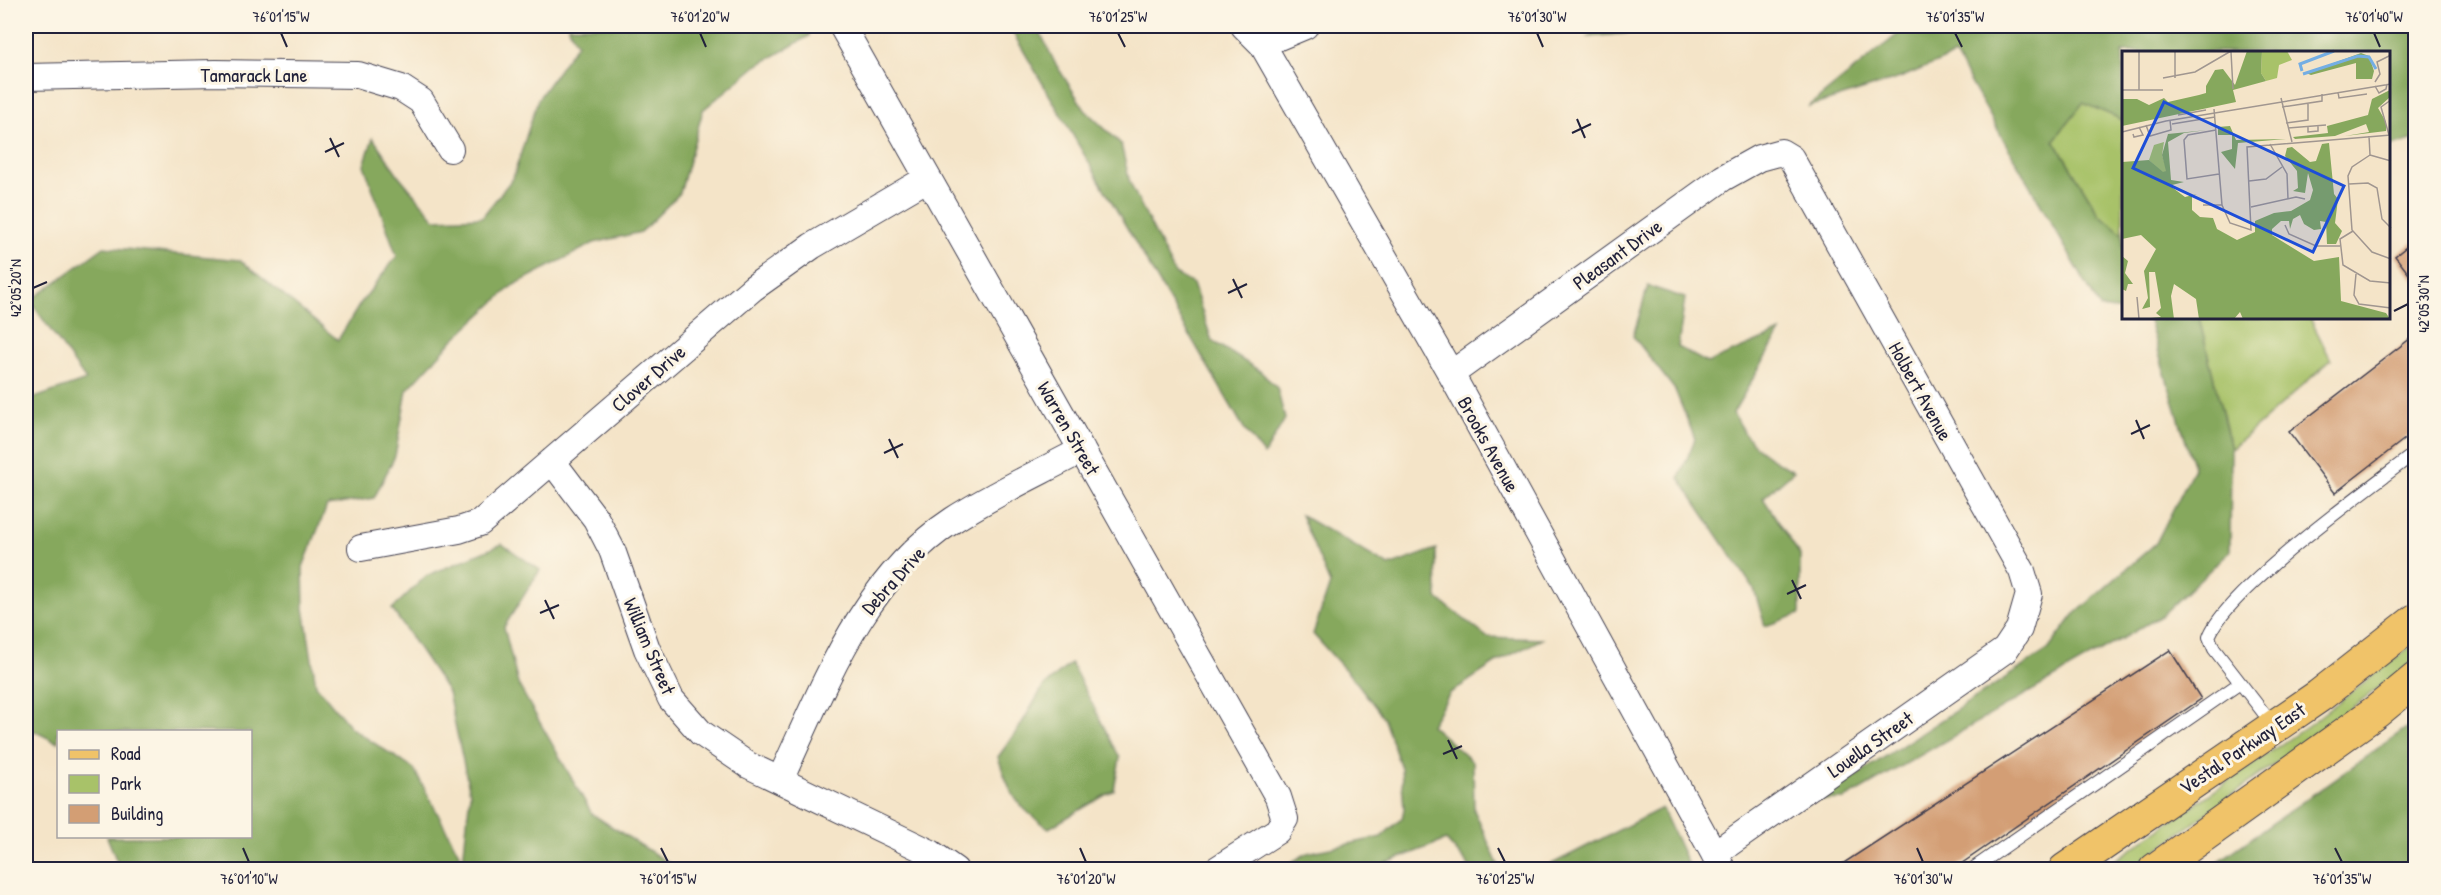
<svg xmlns="http://www.w3.org/2000/svg" width="2441" height="895" viewBox="0 0 2441 895" font-family="'Patrick Hand',sans-serif">
  <style>
    .green { fill: #a8c269; stroke: #657252; stroke-width: 1.5 }
    .forest { fill: #86a85d; stroke: #54654c; stroke-width: 1.5 }
    .building { fill: #d39e74 }
    .lines { fill: none; stroke-linecap: round; stroke-linejoin: round }
    .service-casing { stroke: #423f50; stroke-width: 14 }
    .minor-casing { stroke: #423f50; stroke-width: 28 }
    .primary-casing { stroke: #423f50; stroke-width: 35 }
    .service { stroke: #fff; stroke-width: 12 }
    .minor { stroke: #fff; stroke-width: 26 }
    .primary { stroke: #f0c369; stroke-width: 33 }
    .ticks { fill: none; stroke: #22223b; stroke-width: 2 }
    .labels { text-anchor: middle; dominant-baseline: central; stroke-width: 6; stroke-linejoin: round; paint-order: stroke }
    .street-label { font-size: 20px; fill: #22223b; stroke: #fcf5e5 }
    .inset-river { fill: none; stroke: #74aee4; stroke-width: 3 }
    .inset-road { fill: none; stroke: #a09690; stroke-width: 1.5 }
    .view { fill: #1d4ed8; fill-opacity: 0.15; stroke: #1d4ed8; stroke-width: 3 }
    .inset-edge { fill: none; stroke: #22223b; stroke-width: 3 }
    .neatline { fill: none; stroke: #22223b; stroke-width: 2 }
    .ticks-label { font-size: 15px; text-anchor: middle; fill: #22223b }
  </style>
  <rect width="100%" height="100%" fill="#fcf5e5"/>
  <filter id="ink" filterUnits="userSpaceOnUse"><feTurbulence type="fractalNoise" baseFrequency=".0167" numOctaves="2"/><feDisplacementMap in="SourceGraphic" scale="12" xChannelSelector="R" yChannelSelector="G"/><feConvolveMatrix kernelMatrix="1 2 1 2 8 2 1 2 1" color-interpolation-filters="sRGB"/></filter>
  <filter id="wash" filterUnits="userSpaceOnUse"><feTurbulence type="fractalNoise" baseFrequency=".008" numOctaves="4" result="noise"/><feDisplacementMap in="SourceGraphic" scale="24" xChannelSelector="R" yChannelSelector="G"/><feGaussianBlur stdDeviation="1.35" result="paint"/><feColorMatrix in="noise" values="0 0 0 0 0 0 0 0 0 0 0 0 0 0 0 0 0 1.4 0 .05"/><feComposite in="paint" operator="in"/></filter>
  <g filter="url(#wash)">
    <rect width="100%" height="100%" fill="#f4e4c8"/>
    <!-- green -->
    <path class="green" d="M2083,102l40,18v114l-24,-20 -45,-74z
      M2199,318h111l21,42 -100,89z
      M2415,643v18l-284,208 -30,1 205,-143z"/>
    <!-- forest -->
    <path class="forest" d="M568,26h242l-1,10 -53,30 -53,44 -23,83 -39,39 -47,11 -82,43 -59,54 -46,50 -12,66 -21,42 -47,8 -24,61 1,41 12,77 35,43 63,41 49,92 7,-68 -22,-101 -56,-83 34,-33 76,-32 38,26 -36,57 14,57 74,130 86,55h-558l-13,-32 143,-1v-104h-192v11l-32,-16v-326l60,-21 -56,-79 74,-54 136,13 98,80 22,-36 37,-48 -33,-91 9,-27 26,38 36,43 47,-2 31,-39 25,-79 39,-55z
      M1009,26h28l18,37 30,47 36,34 9,39 45,91 18,10 19,57 48,30 17,17 8,31 -21,36 -19,-25z
      M1603,26h46l-1,5 -60,6z
      M1908,26h507v113l-26,8 -1,-95h-265v68l-40,-17 -29,37 45,74 24,20v77l-23,-3 -145,-253 -55,23 -92,29z
      M1648,286l37,12 -7,49 29,16 73,-31 -47,81c15,32 30,42 61,58l-31,27 37,57v59l-35,12 -11,-37 -75,-111 16,-39 -20,-49 -42,-54z
      M2148,318h51l32,131 -1,102 -69,65 -316,183 -26,1 229,-150 26,-35 82,-72 38,-75z
      M1301,515l88,51 47,-17 1,49 50,39 55,2 -45,23 -47,31 -19,32 42,37 1,48 26,59h-28l-26,-29 -75,29h-91l27,-16 74,-16 21,-19 2,-9 -3,-41 -18,-51 -25,-33 -45,-50 17,-50z
      M1071,663l49,95 -6,32 -65,38c-35,-23 -38,-33 -51,-71l21,-29 24,-41z
      M2415,722v147h-207z
      M1662,808l28,61h-148z"/>
    <g id="blocks">
      <!-- building -->
      <path class="building" d="M2415,240v42l-20,-26z
        M2415,335v96l-80,62 -46,-61z
        M2170,650l31,49 -249,171h-119z"/>
    </g>
  </g>
  <g filter="url(#ink)">
    <use href="#blocks" fill-opacity="0" stroke="#423f50" stroke-width="1.5"/>
    <g class="lines">
      <!-- service casing -->
      <g class="service-casing">
        <path id="service" d="M2273,725l-59,-76 -5,-12c16,-46 162,-150 207,-185
          M1971,870l269,-187"/>
      </g>
      <!-- minor casing -->
      <g class="minor-casing">
        <path id="minor" d="M842,26l436,771 7,22 -8,12 -61,39
          M1244,26l18,18 189,330 272,496
          M1262,44l43,-18
          M26,77l190,-4 142,2 43,13 20,13 29,48
          M1451,374l272,-196 36,-20 22,-6 10,6 231,413 7,23 -10,35 -14,21 -291,204
          M552,461l44,58 16,31 35,99 24,50 30,34 47,32 183,88 24,17
          M361,548l98,-18 21,-7 273,-235 59,-42 116,-68
          M780,780c44,-94 82,-200 173,-260 40,-26 86,-47 129,-70"/>
      </g>
      <!-- primary casing -->
      <g class="primary-casing">
        <path id="primary" d="M2065,870l254,-174 97,-76
          M2155,870l222,-159 39,-32"/>
      </g>
      <!-- service -->
      <use href="#service" class="service"/>
      <!-- minor -->
      <use href="#minor" class="minor"/>
      <!-- primary -->
      <use href="#primary" class="primary"/>
    </g>
  </g>
  <!-- ticks -->
  <path class="ticks" d="M281,33l6,14M700,33l6,14M1118,33l7,14M1537,33l6,14M1955,33l7,14M2374,33l6,14M1577,119l8,19M1572,133l19,-9M330,138l9,19M325,152l19,-9M1233,279l9,19M33,288l14,-6M1228,293l19,-9M2394,311l14,-7M2136,420l8,19M2131,434l19,-9M889,439l9,19M884,453l19,-9M1792,580l9,19M1787,594l19,-9M545,600l9,19M540,613l19,-8M1448,740l9,19M1443,754l19,-8M243,848l6,14M661,848l7,14M1080,848l6,14M1498,848l7,14M1917,848l6,14M2335,848l7,14"/>
  <g class="labels">
    <!-- street labels -->
    <g class="street-label">
      <text x="254" y="74">Tamarack Lane</text>
      <text transform="translate(1617 254) rotate(-36)">Pleasant Drive</text>
      <text transform="translate(648 378) rotate(-41)">Clover Drive</text>
      <text transform="translate(1921 391) rotate(61)">Holbert Avenue</text>
      <text transform="translate(1069 428) rotate(60)">Warren Street</text>
      <text transform="translate(1489 444) rotate(61)">Brooks Avenue</text>
      <text transform="translate(893 580) rotate(-48)">Debra Drive</text>
      <text transform="translate(650 646) rotate(67)">William Street</text>
      <text transform="translate(1870 744) rotate(-35)">Louella Street</text>
      <text transform="translate(2242 748) rotate(-34)">Vestal Parkway East</text>
    </g>
  </g>
  <!-- overview -->
  <g transform="translate(2122 51)">
    <rect width="268" height="268" fill="#f4e4c8"/>
    <path d="M140,0h25l5,9 -13,5 -2,13 -11,3 -5,-8zM42,91l-2,13 5,16 -4,2 -14,-13 5,-15z" fill="#a8c269"/>
    <path d="M125,0h15l-1,22 5,8 -33,9 3,12 -114,24v-27h15l12,6 15,-7 4,4 31,-7 7,-2v-7l9,-16 8,-1 12,16zM239,2l8,3 5,15 -2,8h-16v-16l-45,12 -5,-2zM268,39v7l-12,11 8,14v9l-41,5 24,-4 -3,-8 -31,12 -40,3 -2,-2 35,-4 -1,-7 41,-11 4,-16zM108,75l6,14 50,-1 -48,4 -3,26 -14,-17 11,-3v-14h-14v-8zM85,79l-23,3 -16,9 3,38 13,2 -12,3 1,3 12,9 12,-3 -5,2v14l8,7 13,1 4,11 20,11 18,-8v-11l19,-8 17,-2 19,-11 3,-10 -5,-17 -3,20 -12,-2 5,-3 -1,-17 -12,-15 2,-8 5,-1 18,15 6,-1 6,-17 7,-1 5,51 4,5 -3,24 7,8 -6,13h-9l-1,-22 -6,-1 1,8 -7,1 -10,-6 -4,-9 -7,4 -3,10 -1,-8h-8l-9,8v6l42,26 25,-4 2,44 45,12 4,6h-147l-3,-7 -6,7h-35l-3,-20 -22,-15 -3,12 3,23h-33l20,-2 -5,-4 5,-5 -6,-36h-6l1,35 -8,2 6,-11 -4,-27 12,-22 -15,-14 -19,4v-77l27,-2 14,12 3,-1 -4,-16 6,-21zM0,205l6,5 -3,12 8,11h-5l-2,7 -4,-2z" fill="#86a85d"/>
    <path class="inset-river" d="M180,20l-2,-7 34,-13M181,23l55,-18 11,1 7,12"/>
    <path class="inset-road" d="M109,1l2,37M41,27l32,-6 36,-21M53,27v-27M253,31l5,-8 -3,-12 14,-7M253,35l4,7 7,-4 1,-5M0,39h41M17,39v-39M216,41l1,6 28,-4M159,47l11,44M160,56l40,-6v-7M92,58l8,96 8,18 21,7 -4,-83 144,-12M56,64l28,-5M164,72l22,-3v-16M50,73l43,-7M24,74l4,11 21,-6 -1,-10M186,76v5l10,-1v-5M166,77l38,-3M94,79l-28,5 -4,5 3,39 32,-5M0,81l44,-11 225,-37M11,83l1,3 9,-2 -4,-8M267,84l-8,-28 10,-7M247,85l1,19M148,93l17,30 1,25M248,104l-18,12 -4,9 4,54 20,22 19,7M248,104l21,6M127,130l17,-2 16,-12M227,133l19,-1 9,5 5,31 9,9M81,154h19M129,156l45,-10 9,2M163,174l4,9 27,12h24M231,180l-13,8 3,26 27,16 21,2M234,223l-2,21 5,9 32,4M15,246l2,22"/>
    <path class="view" d="M42,51l180,84 -31,66 -180,-84z"/>
    <rect width="268" height="268" class="inset-edge"/>
  </g>
  <!-- margin -->
  <rect width="2441" height="895" fill="none" stroke="#fcf5e5" stroke-width="66"/>
  <!-- legend -->
  <rect x="57" y="730" width="195" height="108" fill="#fcf5e5" stroke="#a5a1a1" stroke-width="1.5"/>
  <rect x="69" y="750" width="30" height="9" fill="#f0c369" stroke="#a5a1a1" stroke-width="1.5"/>
  <text x="111" y="760" font-size="18" fill="#22223b">Road</text>
  <rect x="69" y="775" width="30" height="18" fill="#a8c269" stroke="#a5a1a1" stroke-width="1.5"/>
  <text x="111" y="790" font-size="18" fill="#22223b">Park</text>
  <rect x="69" y="805" width="30" height="18" fill="#d39e74" stroke="#a5a1a1" stroke-width="1.5"/>
  <text x="111" y="820" font-size="18" fill="#22223b">Building</text>
  <rect x="33" y="33" width="2375" height="829" class="neatline"/>
  <g class="ticks-label">
    <text x="281" y="22">76°01'15"W</text>
    <text x="700" y="22">76°01'20"W</text>
    <text x="1118" y="22">76°01'25"W</text>
    <text x="1537" y="22">76°01'30"W</text>
    <text x="1955" y="22">76°01'35"W</text>
    <text x="2374" y="22">76°01'40"W</text>
    <text transform="translate(16 288) rotate(-90)" y="5">42°05'20"N</text>
    <text transform="translate(2424 304) rotate(-90)" y="5">42°05'30"N</text>
    <text x="249" y="884">76°01'10"W</text>
    <text x="668" y="884">76°01'15"W</text>
    <text x="1086" y="884">76°01'20"W</text>
    <text x="1505" y="884">76°01'25"W</text>
    <text x="1923" y="884">76°01'30"W</text>
    <text x="2342" y="884">76°01'35"W</text>
  </g>
</svg>
